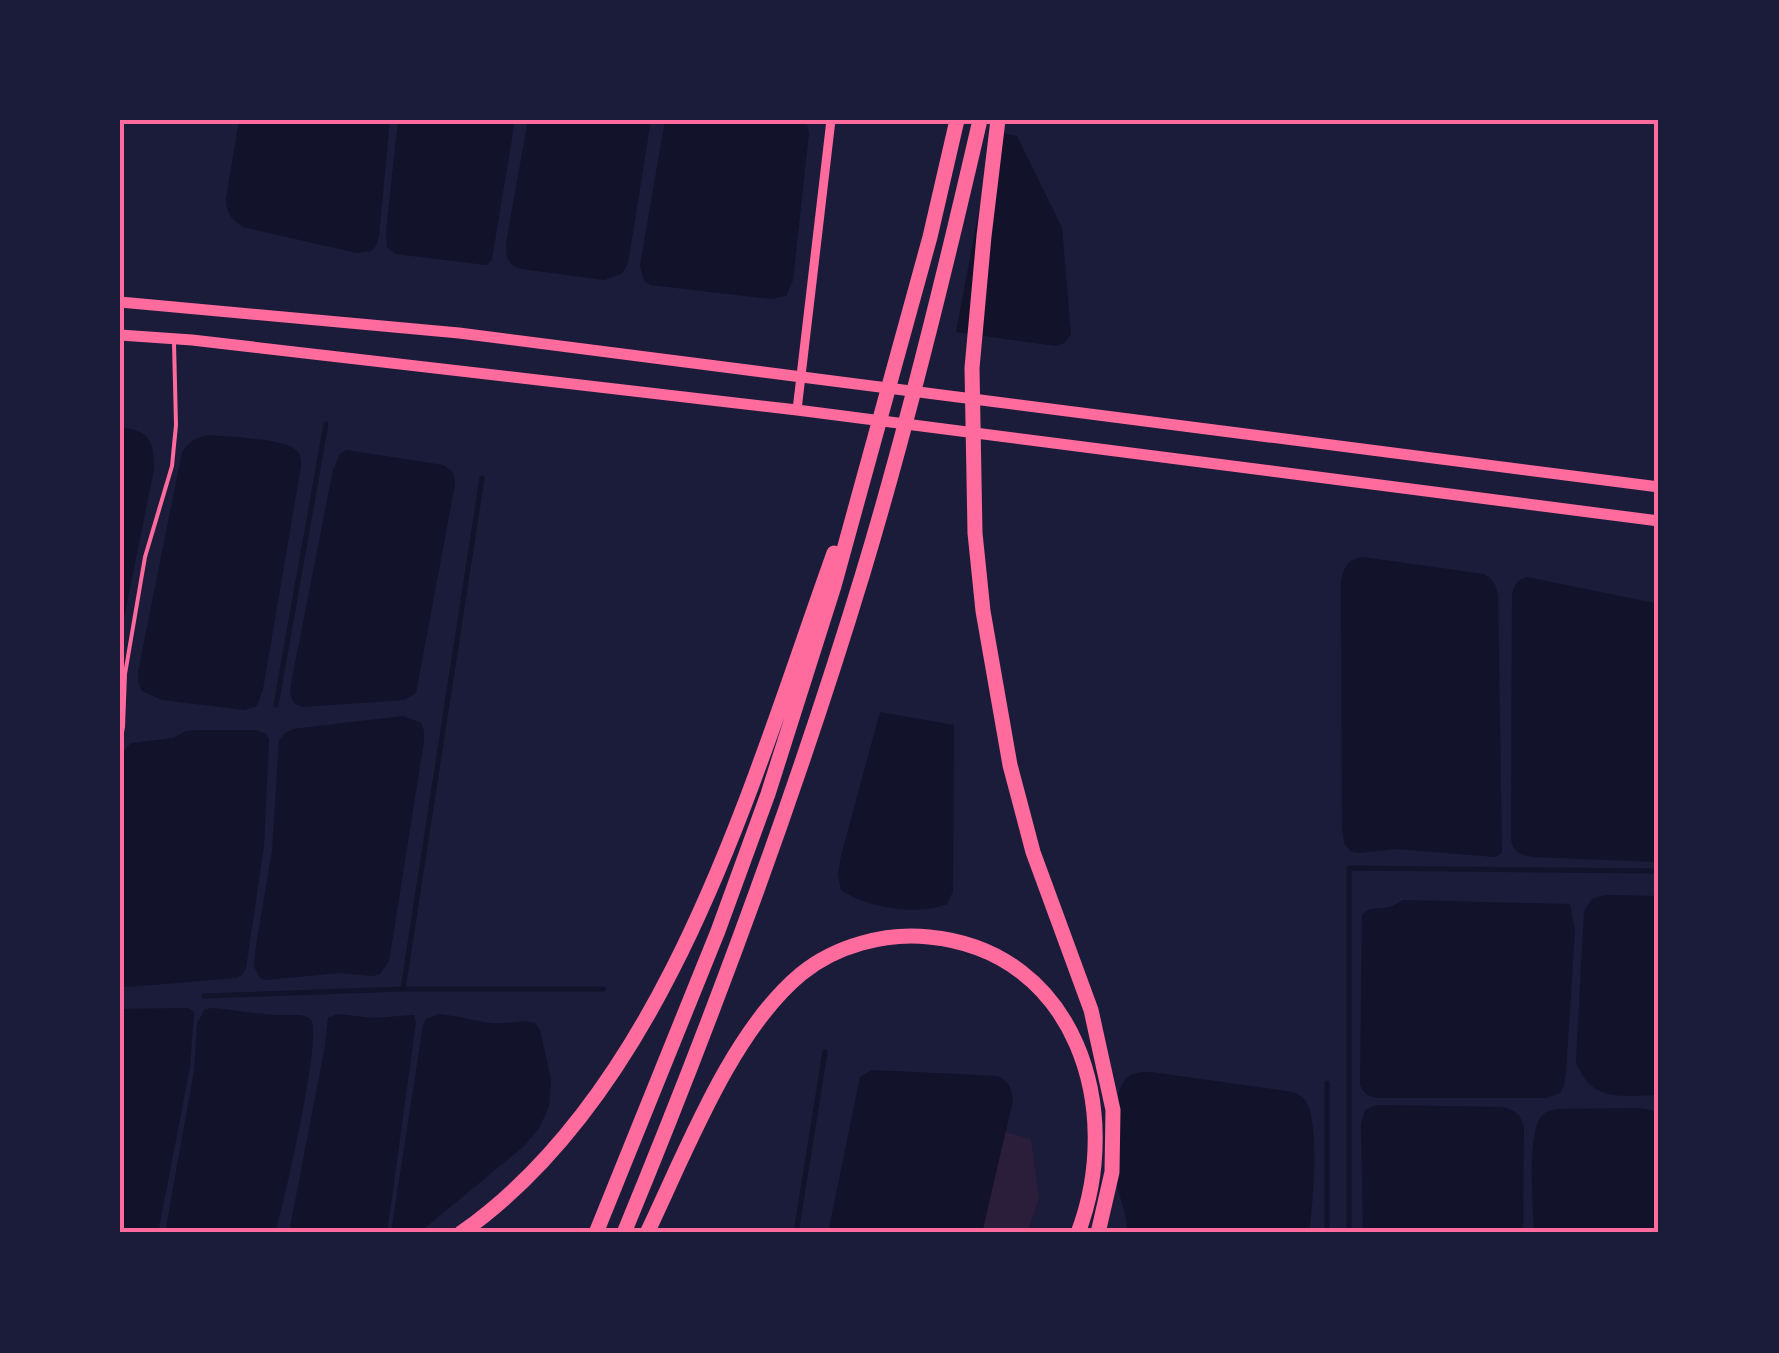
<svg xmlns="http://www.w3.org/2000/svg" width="1779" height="1353" viewBox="0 0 1779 1353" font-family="Quicksand,sans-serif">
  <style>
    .green { fill: #2a1e3b }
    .water { fill: #12122b }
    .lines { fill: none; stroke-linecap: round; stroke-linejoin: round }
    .stream { stroke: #12122b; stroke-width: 5 }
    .service { stroke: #ff6b9d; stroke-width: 4 }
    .minor { stroke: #ff6b9d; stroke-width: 9 }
    .secondary { stroke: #ff6b9d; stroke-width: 11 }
    .motorway { stroke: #ff6b9d; stroke-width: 15 }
    .neatline { fill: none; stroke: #ff6b9d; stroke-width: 4 }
  </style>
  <rect width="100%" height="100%" fill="#1b1b3a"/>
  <!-- green -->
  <path class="green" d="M1005,1132l26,7 8,59 -12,35h-45z"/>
  <!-- water -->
  <path class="water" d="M239,120h151l-11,115 -3,11 -5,5 -14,2 -114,-26c-11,-8 -17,-13 -17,-28z
    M398,120h117l-23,139 -5,6 -92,-11 -8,-7 -1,-16z
    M528,120h123l-23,143 -6,11 -18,6 -82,-11c-15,-4 -16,-12 -16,-26z
    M665,120h134l8,5 2,8 -16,147 -7,16 -15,3 -120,-14 -7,-4 -4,-15z
    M994,131l23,5 45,92 9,106 -7,9 -8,3 -100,-14z
    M120,427c30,4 34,13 34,42l-34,169z
    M209,435c18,2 77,3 88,16 4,4 4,9 4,15l-38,223 -6,17 -13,4 -82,-10 -20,-9 -4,-8v-11l44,-220c8,-11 14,-15 27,-17z
    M346,450l97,15 10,7 2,12 -39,209 -12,7 -102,7 -8,-4 -4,-9 1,-10 42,-214 7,-16z
    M1362,557l122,17c10,5 11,10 14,21l4,258 -6,4 -100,-8 -38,4 -8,-2 -6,-8 -2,-14 -1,-247c3,-15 6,-22 21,-25z
    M1527,577l132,27v258l-126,-5c-13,-2 -19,-5 -22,-17l1,-244c2,-11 4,-16 15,-19z
    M880,712l74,13 -1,166 -6,13c-29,12 -80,4 -106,-14l-3,-15 3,-19z
    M403,716l18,7 3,8v10l-35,220 -9,13 -8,2 -32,-3 -75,7 -5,-2 -6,-11 1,-15 17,-101 7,-110 6,-8 8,-4z
    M200,730h56l10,4 3,5 -5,106 -18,123 -4,7 -6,3 -108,9 -8,-1 1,-226 3,-9 7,-8 42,-5 13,-7z
    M1605,895l54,1v199c-37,0 -67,9 -83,-33l8,-151 8,-12z
    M1403,900l167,4 5,27 -9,141 -2,14 -4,7 -14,5h-168c-10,-2 -14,-4 -18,-13l2,-170c9,-11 18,-4 30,-9 4,-1 7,-4 11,-6z
    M188,1008l6,4 -4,55 -32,166h-38v-224z
    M212,1008c26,2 51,8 77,7 8,0 16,-1 22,5 12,14 -28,187 -36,213h-110l29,-162 3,-47 7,-14z
    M338,1014l35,4 41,-3 2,7 -29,211h-98l36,-187 3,-28z
    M439,1014c18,2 35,7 52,9 15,2 29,-4 44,0l5,7 11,50 -2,27 -10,21 -15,18 -105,87h-28l32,-208 3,-6z
    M872,1070l126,6c11,6 13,11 15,24l-31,133h-154l32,-156z
    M1151,1072l142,20c6,3 10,4 13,10 14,22 7,104 3,131h-182c1,-17 -6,-30 -10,-47 -4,-22 -7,-96 11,-109 7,-5 15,-5 23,-5z
    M1376,1105l128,2c13,5 18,8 20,22l-1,104h-160l-2,-109 4,-14z
    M1638,1108l21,3v122h-125c-1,-24 -7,-99 7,-116 5,-6 8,-6 15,-8z"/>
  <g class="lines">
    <!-- stream -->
    <path class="stream" d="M276,705l50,-281
      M403,989l79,-511
      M204,996l199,-7h200
      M1327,1083v150
      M796,1233l29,-181
      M1349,1233v-365l310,3"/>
    <!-- service -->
    <path class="service" d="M120,744l3,-17 2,-53 20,-117 27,-91 4,-41 -2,-82"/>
    <!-- minor -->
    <path class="minor" d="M797,410l34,-290"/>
    <!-- secondary -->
    <path class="secondary" d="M120,302l339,31 1200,154
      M120,335l72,5 605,70 862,111"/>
    <!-- motorway -->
    <path class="motorway" d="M998,120l-14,116 -12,132 3,165 8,78 27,154 23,87 58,158 22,100 -1,62 -14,61
      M461,1233c207,-145 291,-452 373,-680
      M596,1233l122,-302 50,-137 66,-208 96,-349 27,-117
      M624,1233c89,-216 171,-436 239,-660 45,-149 82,-301 117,-453
      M647,1233c39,-81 84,-201 154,-259 34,-28 85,-42 128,-37 147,14 196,172 149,296"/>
  </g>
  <!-- border -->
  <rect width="1779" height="1353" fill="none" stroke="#1b1b3a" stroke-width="245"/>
  <rect x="122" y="122" width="1534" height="1108" class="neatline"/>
</svg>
